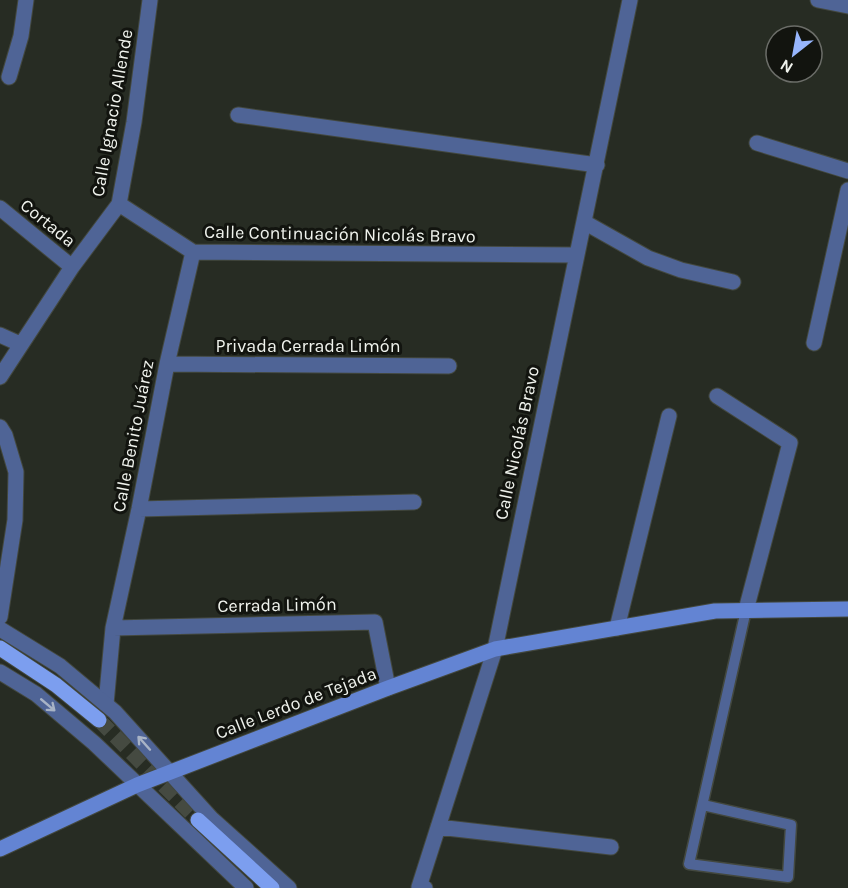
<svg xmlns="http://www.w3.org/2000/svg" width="848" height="888" viewBox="0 0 848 888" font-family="Karla,sans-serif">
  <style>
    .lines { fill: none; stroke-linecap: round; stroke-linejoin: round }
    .primary-tunnel { stroke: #454a41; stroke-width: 15; stroke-dasharray: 15 8; stroke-linecap: butt }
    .service-casing { stroke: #43483f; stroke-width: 13 }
    .minor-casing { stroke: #43483f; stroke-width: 17 }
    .tertiary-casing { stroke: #43483f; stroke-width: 17 }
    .secondary-casing { stroke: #43483f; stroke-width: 17 }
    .primary-casing { stroke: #43483f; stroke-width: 17 }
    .service { stroke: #4f6496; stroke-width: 10 }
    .minor { stroke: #4f6496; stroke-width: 15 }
    .tertiary { stroke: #4f6496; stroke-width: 15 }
    .secondary { stroke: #6384d3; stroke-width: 15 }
    .primary { stroke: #7c9eef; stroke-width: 15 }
    .oneway { stroke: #a8b3c6 }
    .labels { text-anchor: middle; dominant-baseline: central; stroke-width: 6; stroke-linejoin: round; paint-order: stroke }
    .street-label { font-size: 18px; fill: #f0f3ed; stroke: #12140f }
  </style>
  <rect width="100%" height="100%" fill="#272c23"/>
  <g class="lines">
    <!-- primary-tunnel -->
    <path class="primary-tunnel" d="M99,720l99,100"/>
    <!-- service casing -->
    <g class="service-casing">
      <path id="service" d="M703,805l88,20 -3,52 -99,-13 57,-254"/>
    </g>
    <!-- minor casing -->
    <g class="minor-casing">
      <path id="minor" d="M818,0l30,6
        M9,77l12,-41 5,-36
        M238,115l359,50
        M757,143l91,28
        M119,204l74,48 382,3
        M0,208l72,59
        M584,222l64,36 33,12 52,12
        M0,335l20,9
        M814,343l34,-153
        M167,364l282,2
        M0,377l72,-110 47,-63 15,-82 16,-122
        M717,396l73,47 -44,167
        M0,427l5,8 11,37 -1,48 -15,97
        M139,509l275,-7
        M113,628l262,-6 13,66
        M617,628l52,-212
        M106,704l7,-76 26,-119 28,-145 26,-112
        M438,827l173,20
        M425,888l-6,-1 76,-238 135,-649"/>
    </g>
    <!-- tertiary casing -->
    <g class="tertiary-casing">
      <path id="tertiary" d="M0,629l60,37 55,46 96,106 78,70
        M0,672l36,22 58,49 152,145"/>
    </g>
    <!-- secondary casing -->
    <g class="secondary-casing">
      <path id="secondary" d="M0,849l137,-64 251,-97 107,-39 220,-38 133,-2"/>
    </g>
    <!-- primary casing -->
    <g class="primary-casing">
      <path id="primary" d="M0,648l56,37 43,35
        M198,820l74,68"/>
    </g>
    <!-- service -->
    <use href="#service" class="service"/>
    <!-- minor -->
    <use href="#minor" class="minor"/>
    <!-- tertiary -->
    <use href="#tertiary" class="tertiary"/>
    <!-- secondary -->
    <use href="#secondary" class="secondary"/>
    <!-- primary -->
    <use href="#primary" class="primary"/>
  </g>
  <!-- one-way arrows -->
  <defs><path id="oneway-shaft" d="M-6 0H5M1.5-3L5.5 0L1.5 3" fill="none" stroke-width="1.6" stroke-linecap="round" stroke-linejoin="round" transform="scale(1.5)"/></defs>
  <g class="oneway">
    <use href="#oneway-shaft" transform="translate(48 705) rotate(40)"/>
    <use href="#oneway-shaft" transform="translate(144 743) rotate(-132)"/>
  </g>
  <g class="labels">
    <!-- street labels -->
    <g class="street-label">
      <text transform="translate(112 113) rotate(-80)">Calle Ignacio Allende</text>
      <text transform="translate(48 223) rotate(39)">Cortada</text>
      <text transform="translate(340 234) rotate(1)">Calle Continuación Nicolás Bravo</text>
      <text x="308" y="346">Privada Cerrada Limón</text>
      <text transform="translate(133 436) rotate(-79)">Calle Benito Juárez</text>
      <text transform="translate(517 443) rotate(-78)">Calle Nicolás Bravo</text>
      <text transform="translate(277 605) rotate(-1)">Cerrada Limón</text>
      <text transform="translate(296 703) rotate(-21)">Calle Lerdo de Tejada</text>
    </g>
  </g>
  <!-- north arrow -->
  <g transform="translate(794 54) rotate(211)"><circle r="28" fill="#12140f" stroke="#6b6d68" stroke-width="1.5"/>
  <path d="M0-4.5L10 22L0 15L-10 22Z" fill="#97b6fd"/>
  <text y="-9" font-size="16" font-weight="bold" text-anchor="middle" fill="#f0f3ed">N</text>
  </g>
</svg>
